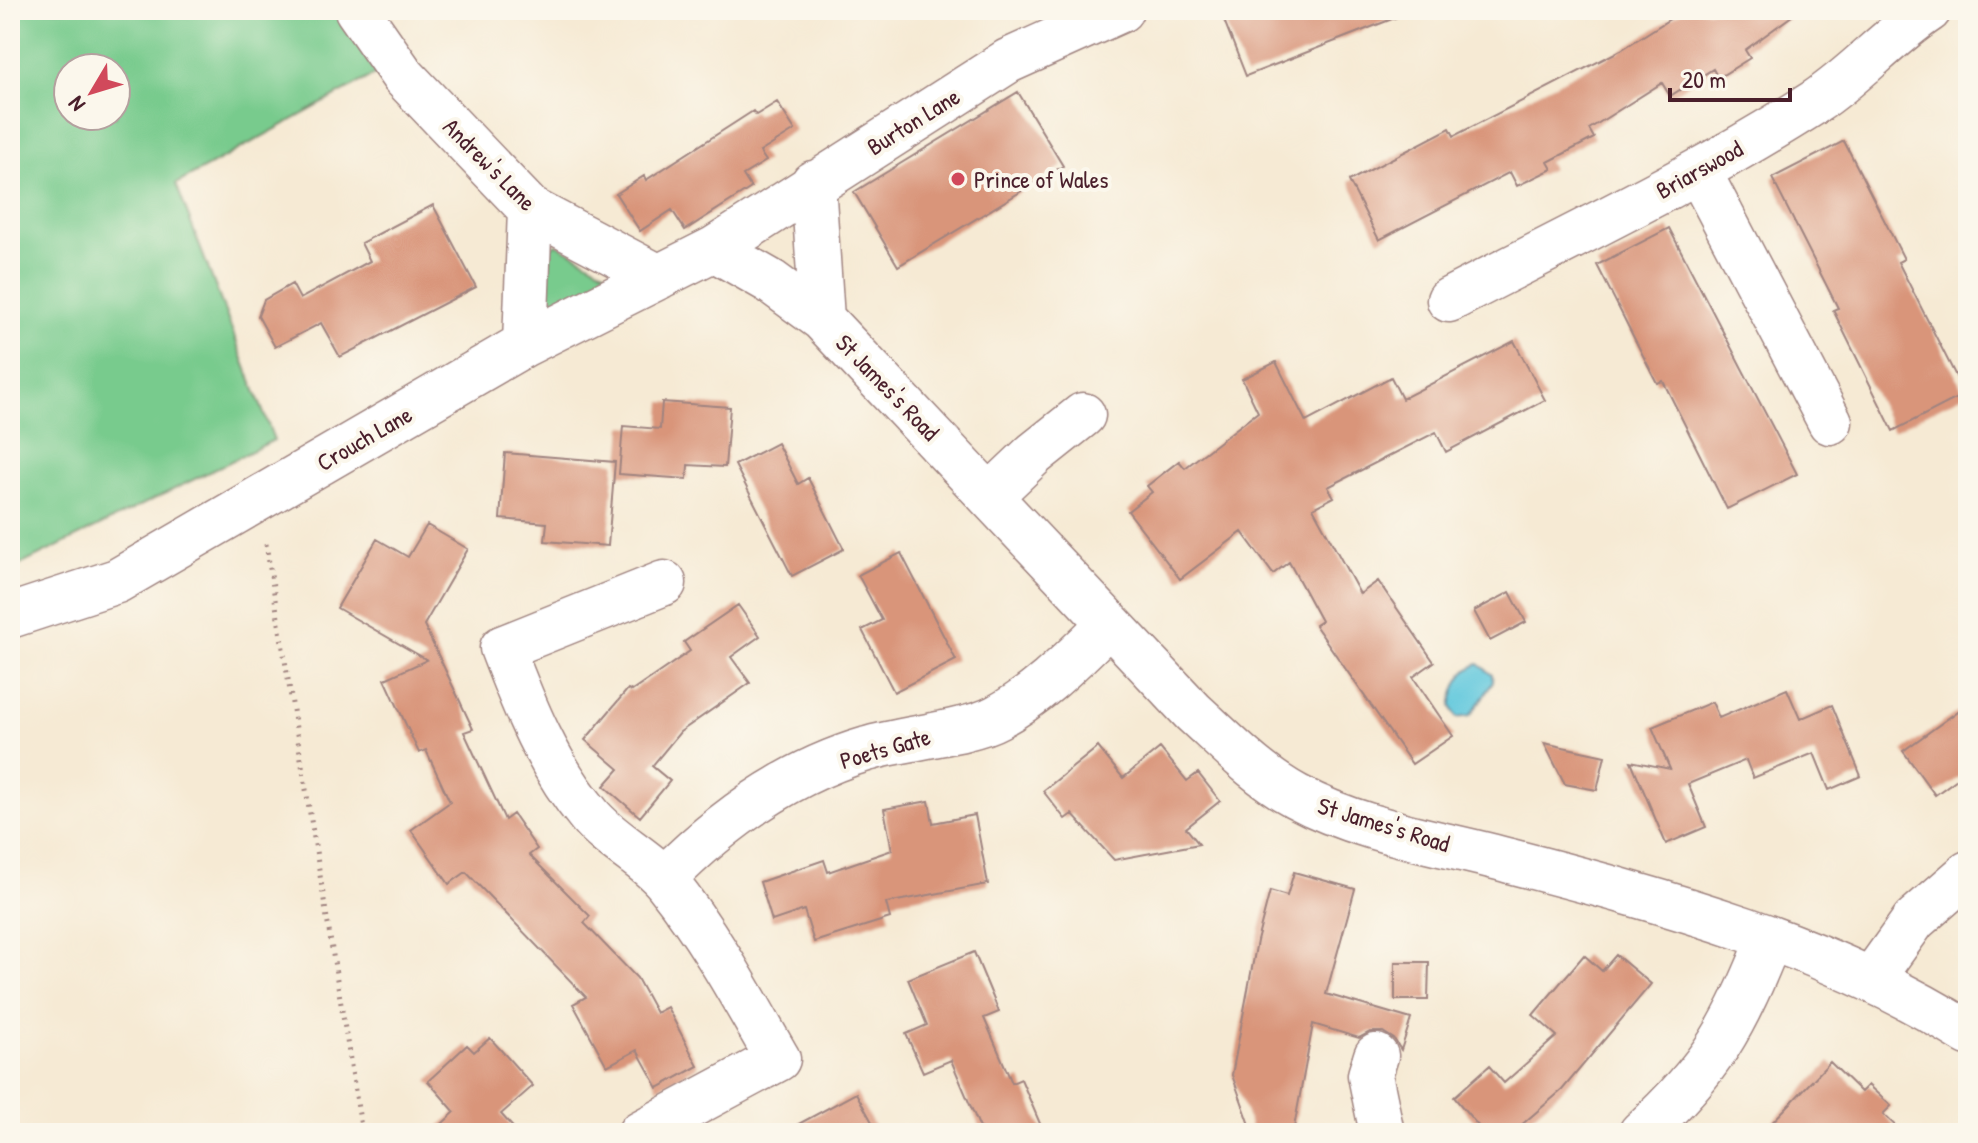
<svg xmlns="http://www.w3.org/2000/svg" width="1978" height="1143" viewBox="0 0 1978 1143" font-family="'Patrick Hand',sans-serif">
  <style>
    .green { fill: #78cb8d; stroke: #61755c; stroke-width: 2; fill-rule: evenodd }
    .water { fill: #61c8dd; stroke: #567484; stroke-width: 2 }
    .building { fill: #d9957a }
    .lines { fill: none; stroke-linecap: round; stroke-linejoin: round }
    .minor-casing { stroke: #a08480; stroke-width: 47 }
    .path { stroke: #a08480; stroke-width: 5; stroke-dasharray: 2 6; stroke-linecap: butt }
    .minor { stroke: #fff; stroke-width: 44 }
    .poi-dot { fill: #d1495b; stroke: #fbf7ec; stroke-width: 3 }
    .labels { text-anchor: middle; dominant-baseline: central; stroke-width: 8; stroke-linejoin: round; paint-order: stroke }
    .street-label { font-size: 24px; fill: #4a1f2b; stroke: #fbf7ec }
    .poi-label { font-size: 24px; fill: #4a1f2b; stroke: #fbf7ec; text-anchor: start }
  </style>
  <rect width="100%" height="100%" fill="#fbf7ec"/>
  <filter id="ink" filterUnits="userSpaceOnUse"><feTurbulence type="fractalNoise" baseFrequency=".0125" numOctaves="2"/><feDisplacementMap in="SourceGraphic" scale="16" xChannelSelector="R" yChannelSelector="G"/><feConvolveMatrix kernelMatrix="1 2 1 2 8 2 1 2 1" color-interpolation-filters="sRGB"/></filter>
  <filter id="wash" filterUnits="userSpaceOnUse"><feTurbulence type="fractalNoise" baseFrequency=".006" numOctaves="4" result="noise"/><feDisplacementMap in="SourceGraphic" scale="32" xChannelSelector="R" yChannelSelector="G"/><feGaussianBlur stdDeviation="1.8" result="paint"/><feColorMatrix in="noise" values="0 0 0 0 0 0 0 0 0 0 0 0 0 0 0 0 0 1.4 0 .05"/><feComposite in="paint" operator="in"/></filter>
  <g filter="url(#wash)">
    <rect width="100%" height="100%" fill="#f6ead4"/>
    <!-- green -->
    <path class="green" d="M10,10h327l39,64 -200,110 98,256 -264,130zM68,68h48v48h-48z
      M557,244l56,32 -54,27 -12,-5 3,-50z"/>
    <!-- water -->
    <path class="water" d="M1479,664l13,11 1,7 -23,34 -13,2 -6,-12c4,-17 9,-37 28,-42z"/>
    <g id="blocks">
      <!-- building -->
      <path class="building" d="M1220,10h190v2l-164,64z
        M1684,10h116l-55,40 5,8 -32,20 -5,-9 -43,27 -8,-13 -73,46 5,9 -46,24 4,7 -35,17 -7,-14 -131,68 -30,-59 101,-53 4,8 167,-86z
        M1018,92l45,74 -165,100 -44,-74z
        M777,102l18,28 -35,22 6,9 -23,14 8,13 -66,42 -13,-20 -32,21 -24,-37 28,-18 2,4 107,-69 3,4z
        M1844,141l60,118 -6,3 67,132 -72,37 -60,-121 5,-2 -66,-130z
        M433,205l43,82 -136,70 -19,-34 -46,24 -17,-31 6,-16 28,-16 8,15 70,-38 -9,-18z
        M1669,228l128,246 -70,35 -64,-128 -6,2 -60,-118z
        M1514,341l31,59 -99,52 -10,-20 -108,55 6,10 -21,11 47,86 18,-13 56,81 -21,15 40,59 -41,28 -97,-139 6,-4 -32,-59 -16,12 -31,-42 -62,47 -52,-68 24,-19 -5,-6 32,-25 6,7 73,-56 -16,-33 34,-17 30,60 85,-45 11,22z
        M662,402l68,5 -5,60 -37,-2 -1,14 -68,-5 4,-48 37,3z
        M777,443l21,41 10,-6 36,71 -52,27 -57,-111z
        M505,453l110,9 -7,84 -63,-5 2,-18 -47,-4z
        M427,525l41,24 -44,76 49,104 -9,3 41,88 8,-6 24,35 -8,6 61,61 -6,7 53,55 19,35 11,-6 31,59 -40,22 -21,-38 -30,16 -34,-62 13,-7 -120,-125 -17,12 -38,-54 39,-28 -24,-52 -7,3 -34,-74 42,-19 -90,-52 40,-69 31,18z
        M901,553l55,107 -62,32 -32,-62 20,-10 -24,-45z
        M1510,592l16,30 -36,19 -16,-30z
        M738,605l22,31 -29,21 19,26 -70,49 -28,34 18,15 -30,36 -36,-31 15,-17 -34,-29 43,-51 4,2 58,-40 -6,-9z
        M1787,689l13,30 32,-14 29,71 -32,14 -15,-37 -61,25 -7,-18 -58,24 18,43 -40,17 -35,-83 39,8 -18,-42 60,-25 7,16z
        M1968,704v67l-33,24 -32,-44z
        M1544,743l61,13 -8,34 -32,-6z
        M1098,747l25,31 37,-30 27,33 11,-8 22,28 -34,27 13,16 -85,16 -42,-46 -7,5 -22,-28z
        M929,801l4,22 42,-8 13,69 -102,19 4,15 -76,24 -10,-32 -32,11 -12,-39 64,-22 4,12 64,-22 -8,-41z
        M1294,872l61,17 -29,105 85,25 -10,31 -7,-11 -11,-7h-13l-11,6 -46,-14 -20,109h-40l-21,-58 25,-134 13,-50 17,5z
        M974,952l25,60 -15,6 28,65 9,-4 23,54h-62l-31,-73 -28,12 -17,-38 21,-9 -19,-46z
        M1584,955l18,16 14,-16 35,29 -89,106 -50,43h-28l-30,-36 35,-31 15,17 53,-47 -24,-21z
        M1395,962h34l-1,38h-33z
        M490,1038l43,48 -32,28 17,19h-86l23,-21 -27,-31 39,-36 7,7z
        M1830,1062l31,30 7,-7 23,21 -8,8 20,19h-141z
        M856,1093l22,40h-96z"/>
    </g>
  </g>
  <g filter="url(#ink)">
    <use href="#blocks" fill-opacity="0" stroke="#a08480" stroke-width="2"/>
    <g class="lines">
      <!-- minor casing -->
      <g class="minor-casing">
        <path id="minor" d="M357,10l46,66 127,133 129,68
          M1699,172l131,250
          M813,183l9,136
          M714,249l56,32 52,38 371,393c32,29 64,63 103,84 64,35 144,46 214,65 158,41 319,84 458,172
          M1449,300c123,-64 249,-123 366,-198 41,-27 73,-65 114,-92
          M525,344l5,-135
          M991,495l43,-41 49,-39
          M10,616l107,-35 408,-237 189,-95 294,-188 113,-51
          M664,879c57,-58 124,-107 203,-130 34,-11 101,-16 130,-32 43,-23 77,-59 112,-93
          M1871,980l43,-60 54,-47
          M1376,1056l-6,19 12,58
          M640,1133l138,-74c-35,-61 -67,-121 -111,-176 -20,-25 -56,-41 -78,-68 -41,-49 -65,-109 -87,-167l162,-65
          M1641,1133c72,-66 93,-106 129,-195"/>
      </g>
      <!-- path -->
      <path class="path" d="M266,544l96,589"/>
      <!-- minor -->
      <use href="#minor" class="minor"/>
    </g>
  </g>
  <!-- markers -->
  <circle class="poi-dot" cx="958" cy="179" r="8"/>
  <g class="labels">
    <!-- street labels -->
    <g class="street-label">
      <text transform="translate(913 121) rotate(-32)">Burton Lane</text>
      <text transform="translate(490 164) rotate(45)">Andrew's Lane</text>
      <text transform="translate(1699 169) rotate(-29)">Briarswood</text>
      <text transform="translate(888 387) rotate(46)">St James's Road</text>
      <text transform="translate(364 438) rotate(-30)">Crouch Lane</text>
      <text transform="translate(885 748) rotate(-16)">Poets Gate</text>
      <text transform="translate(1384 824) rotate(17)">St James's Road</text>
    </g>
    <!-- poi labels -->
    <g class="poi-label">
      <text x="974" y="179">Prince of Wales</text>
    </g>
  </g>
  <!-- margin -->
  <rect width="1978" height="1143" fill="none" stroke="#fbf7ec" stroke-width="40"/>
  <!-- north arrow -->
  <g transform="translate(92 92) rotate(232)"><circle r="38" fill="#fbf7ec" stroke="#b4a19f" stroke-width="2"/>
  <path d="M0-6L14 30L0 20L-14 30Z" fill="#d1495b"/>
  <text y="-12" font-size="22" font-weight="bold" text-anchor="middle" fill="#4a1f2b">N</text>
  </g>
  <!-- scale -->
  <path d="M1670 88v12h120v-12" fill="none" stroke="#4a1f2b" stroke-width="4"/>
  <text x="1682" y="88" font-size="24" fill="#4a1f2b" stroke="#fbf7ec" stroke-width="6" paint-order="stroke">20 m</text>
</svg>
